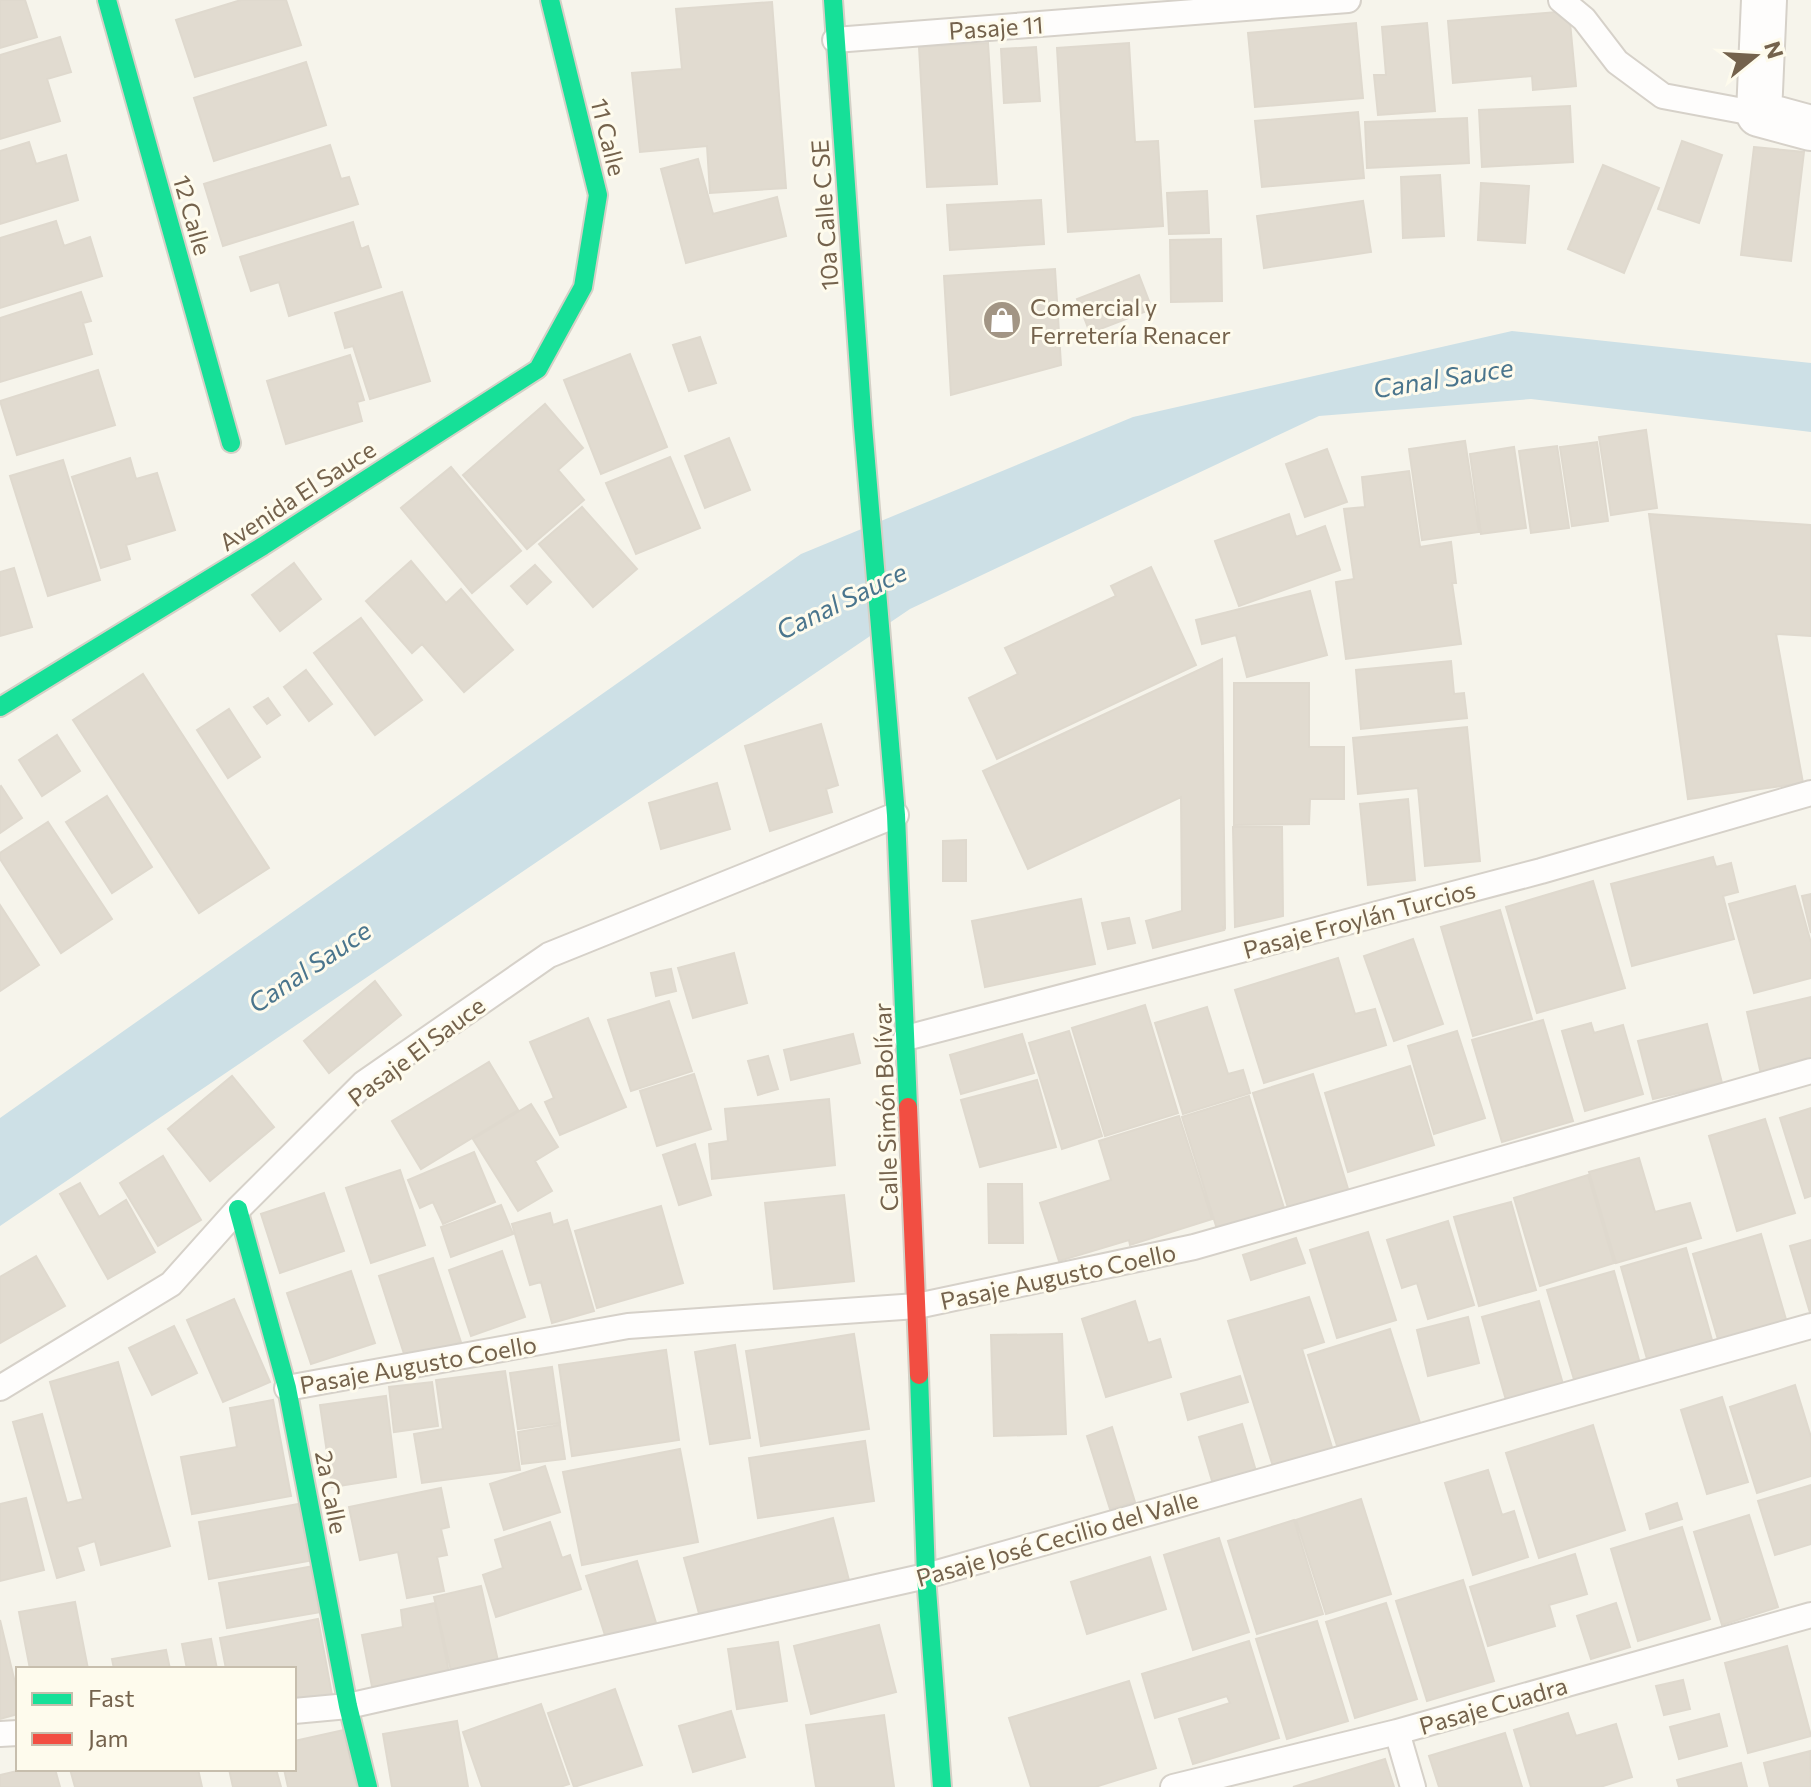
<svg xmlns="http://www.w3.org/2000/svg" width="1811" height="1787" viewBox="0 0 1811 1787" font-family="Commissioner,sans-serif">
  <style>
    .water { fill: #cde0e6 }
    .building { fill: #e1dbd0; stroke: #dfd9ce; stroke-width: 2 }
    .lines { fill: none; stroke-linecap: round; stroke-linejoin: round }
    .lane-casing { stroke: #d6d1c9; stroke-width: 28 }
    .street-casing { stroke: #d6d1c9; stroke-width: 48 }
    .fast-casing { stroke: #d4d0c6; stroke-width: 22 }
    .jam-casing { stroke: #d4d0c6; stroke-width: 22 }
    .lane { stroke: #fefdfc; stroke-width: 24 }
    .street { stroke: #fefdfc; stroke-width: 44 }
    .fast { stroke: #16e098; stroke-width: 18 }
    .jam { stroke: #f24e42; stroke-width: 18 }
    .labels { text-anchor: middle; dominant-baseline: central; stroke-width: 6; stroke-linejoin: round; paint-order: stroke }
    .street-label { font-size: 24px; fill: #74624c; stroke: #fefbed }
    .poi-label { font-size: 24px; fill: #74624c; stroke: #fefbed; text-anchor: start }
    .water-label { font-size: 26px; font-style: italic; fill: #4a758d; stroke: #fefbed }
  </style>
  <rect width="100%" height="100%" fill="#f6f4eb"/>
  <!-- water -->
  <path class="water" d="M1512,331l299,32v69l-280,-33 -212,17 -409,193 -910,617v-108l801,-564 332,-137z"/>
  <!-- building -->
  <path class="building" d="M0,0h25l12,37 -37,11z
    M241,0h45l15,45 -106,32 -19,-57z
    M772,2l14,186 -76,5 -3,-47 -67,6 -8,-79 50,-4 -6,-60z
    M1569,11l7,75 -43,4 -1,-14 -79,7 -5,-62z
    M1356,23l7,75 -108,9 -7,-74z
    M1427,23l8,88 -57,4 -4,-40h12l-4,-48z
    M60,37l11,35 -24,7 13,42 -60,18v-84z
    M988,43l9,141 -70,3 -8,-140z
    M1129,43l6,99 23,-1 5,85 -95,6 -11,-184z
    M1036,47l4,54 -36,2 -3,-54z
    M306,62l20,63 -112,36 -20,-63z
    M1570,106l3,56 -91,5 -3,-57z
    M1358,112l6,66 -102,9 -7,-66z
    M1467,118l2,45 -102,5 -2,-46z
    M1682,141l40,14 -23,68 -41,-14z
    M29,142l7,22 30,-9 12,45 -78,24v-73z
    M330,145l11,34 8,-2 9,27 -135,42 -19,-62z
    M1754,147l50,5 -13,109 -50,-6z
    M698,159l15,55 64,-17 9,39 -100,27 -25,-94z
    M1603,165l56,23 -35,85 -56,-24z
    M1440,175l4,61 -41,2 -2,-61z
    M1481,183l48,3 -4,57 -47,-3z
    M1207,191l2,42 -40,1 -2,-41z
    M1041,200l3,44 -94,6 -3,-45z
    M1363,201l8,51 -107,16 -7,-52z
    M56,221l8,25 26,-9 12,39 -102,32v-70z
    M353,222l8,27 7,-3 13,41 -92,29 -10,-34 -28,9 -11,-34z
    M1221,239l1,62 -51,1 -1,-62z
    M1055,269l6,96 -110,30 -7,-119z
    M1139,275l13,34 -62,24 -13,-34z
    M81,292l10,29 -8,2 9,31 -92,28v-64z
    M402,292l28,89 -60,18 -17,-53 -8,2 -10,-35z
    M700,337l16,46 -27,8 -16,-46z
    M630,354l37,93 -66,27 -37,-94z
    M350,355l14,45 -7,2 5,19 -76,23 -19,-63z
    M98,370l17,55 -98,30 -17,-54z
    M545,404l38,44 -25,22 26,30 -57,49 -64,-74z
    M1646,430l11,78 -46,7 -12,-78z
    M729,438l21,52 -45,18 -20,-52z
    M1465,441l14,91 -57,8 -13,-91z
    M1597,442l11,79 -36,5 -12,-79z
    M1557,446l12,82 -38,5 -12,-82z
    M1514,447l12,81 -45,6 -11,-80z
    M1327,449l20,53 -42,15 -19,-53z
    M670,457l30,71 -64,26 -30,-71z
    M130,458l6,21 21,-6 18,57 -49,15 4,14 -29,9 -29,-91z
    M63,460l37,120 -52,16 -38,-120z
    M451,467l70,84 -49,42 -71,-85z
    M1409,471l11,76 31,-5 5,41h-4l9,61 -115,15 -10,-77 18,-3 -10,-70 21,-2 -3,-30z
    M582,507l55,62 -44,38 -54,-63z
    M1289,514l7,23 29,-11 15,44 -101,36 -24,-65z
    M1649,514l162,11v111l-35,-2 27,149 -115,16z
    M411,561l35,42 15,-14 52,61 -49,42 -42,-48 -10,9 -46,-52z
    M294,563l27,36 -41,32 -28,-36z
    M535,565l16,17 -24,22 -16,-18z
    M1151,567l45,98 -199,94 -28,-61 49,-24 -13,-26 111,-52 -5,-10z
    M14,568l18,59 -32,9v-64z
    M1310,591l17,64 -80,22 -11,-42 -34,9 -6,-24z
    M361,618l61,82 -47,35 -61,-82z
    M1222,659l3,269 -2,-1 1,3 -71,18 -7,-27 36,-10 -1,-114 -153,72 -45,-98z
    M1451,661l3,33 10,-1 3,25 -106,11 -5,-59z
    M306,670l26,34 -23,17 -25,-34z
    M143,674l126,194 -70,45 -126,-193z
    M1234,683h75v64h35v52h-34l-1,25 -75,1z
    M268,698l12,17 -13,9 -13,-17z
    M229,709l31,48 -32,21 -31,-48z
    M821,724l17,61 -12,4 6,23 -62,19 -25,-85z
    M1467,727l13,134 -55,5 -7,-78 -60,6 -5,-56z
    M57,735l23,36 -38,25 -23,-36z
    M717,783l13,46 -69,20 -12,-46z
    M1,786l21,32 -22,15v-46z
    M107,796l45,71 -40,26 -46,-71z
    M1408,799l7,81 -47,5 -8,-81z
    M48,822l64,97 -51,34 -61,-94v-6z
    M1233,827h49l1,89 -48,11z
    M966,840v41h-23v-40z
    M1713,857l3,10 15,-4 7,29 -15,4 11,43 -102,27 -21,-82z
    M1593,881l32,107 -88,25 -31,-106z
    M1795,886l16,57v35l-57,15 -25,-89z
    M1811,894v39l-9,-37z
    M1081,899l14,65 -110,23 -13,-66z
    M0,905l39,60 -39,26z
    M1500,910l32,109 -59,17 -32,-109z
    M1129,918l6,25 -27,6 -6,-26z
    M1413,939l30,85 -49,17 -30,-85z
    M734,953l13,50 -54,15 -15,-50z
    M1338,958l17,56 20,-5 11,36 -122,38 -29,-93z
    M671,969l5,22 -20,5 -5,-23z
    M375,981l26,34 -72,58 -25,-32z
    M1811,997v65l-50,12 -14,-62z
    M669,1001l23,70 -61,20 -23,-71z
    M1145,1005l33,108 -73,23 -33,-108z
    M1207,1007l21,67 15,-4 7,23 -67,21 -28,-91z
    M588,1018l38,89 -66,28 -15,-33 9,-4 -24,-56z
    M1543,1020l30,101 -71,21 -30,-102z
    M1591,1023l3,10 29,-8 20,69 -58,17 -23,-80z
    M1707,1024l15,59 -69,16 -15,-58z
    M1069,1031l33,105 -40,13 -33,-106z
    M1457,1031l28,87 -51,16 -26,-88z
    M853,1034l7,29 -69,17 -7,-30z
    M1022,1034l12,39 -73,21 -11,-39z
    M768,1056l10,33 -20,6 -10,-34z
    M489,1062l29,48 -97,59 -29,-48z
    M1410,1066l24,79 -86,27 -23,-79z
    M694,1074l17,55 -54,17 -17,-55z
    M1313,1074l36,118 -60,19 -36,-118z
    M232,1076l42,51 -64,54 -42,-52z
    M1037,1080l19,67 -76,20 -19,-67z
    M1249,1096l35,112 -67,21 -35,-112z
    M829,1099l6,66 -123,14 -3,-35 19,-3 -3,-32z
    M531,1104l27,43 -23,14 17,30 -34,20 -45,-72z
    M1811,1108v88l-6,2 -25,-80z
    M1179,1116l33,103 -82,26 -1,-5 -70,21 -19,-58 71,-23 -12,-39z
    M1765,1119l30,94 -58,18 -28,-95z
    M695,1144l16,51 -32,10 -16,-50z
    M474,1152l21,50 -52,22 -10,-22 -13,6 -12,-28z
    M163,1156l38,64 -43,26 -38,-63z
    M1639,1158l16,54 35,-9 11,35 -85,25 -27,-91z
    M400,1170l25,75 -54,18 -25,-75z
    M1588,1175l26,88 -74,23 -26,-88z
    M80,1183l19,34 27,-17 29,52 -47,27 -48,-85z
    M988,1184h34l1,59h-34z
    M324,1193l20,58 -64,22 -19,-59z
    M844,1195l10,86 -80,8 -9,-86z
    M1511,1202l25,88 -57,16 -25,-89z
    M501,1205l12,29 -62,23 -10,-30z
    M661,1206l22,77 -86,25 -22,-77z
    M550,1213l3,12 14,-5 27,91 -42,12 -11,-41 -11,3 -18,-61z
    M1448,1221l26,84 -46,14 -11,-36 -15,5 -15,-48z
    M1368,1232l28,88 -59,18 -27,-88z
    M1761,1234l29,99 -68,20 -29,-99z
    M1296,1238l9,25 -54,17 -8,-25z
    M1811,1240v76l-21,-70z
    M1686,1248l28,99 -65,19 -28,-99z
    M502,1251l23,66 -54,19 -22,-66z
    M36,1256l29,50 -65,37v-66z
    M433,1258l28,84 -55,18 -27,-84z
    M351,1271l24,72 -64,21 -24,-71z
    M1614,1271l27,96 -65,19 -29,-96z
    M1309,1297l15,45 -22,7 33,108 -59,19 -48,-155z
    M234,1299l36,83 -47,20 -36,-82z
    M1135,1301l13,42 12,-4 11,38 -65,20 -24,-78z
    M1539,1301l24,83 -57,16 -24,-83z
    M1468,1317l11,46 -51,13 -11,-46z
    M174,1326l23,47 -45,22 -23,-47z
    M1390,1329l33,103 -82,26 -33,-103z
    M854,1334l15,95 -108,17 -15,-95z
    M1062,1334l4,100 -72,2 -3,-101z
    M735,1345l15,93 -40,6 -15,-92z
    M666,1350l13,90 -107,16 -13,-91z
    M118,1362l52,184 -69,19 -6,-24 -18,6 7,23 -27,8 -44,-156 29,-8 25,89 16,-4 -33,-117z
    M552,1367l8,56 -42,6 -8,-56z
    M505,1371l15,99 -98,13 -8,-49 29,-5 -7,-49z
    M1240,1376l8,26 -60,18 -7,-26z
    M432,1382l6,44 -44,6 -5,-45z
    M1795,1385l16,52v39l-54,17 -27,-86z
    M386,1396l10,81 -64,10 -12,-82z
    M1722,1397l26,85 -41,12 -26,-84z
    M273,1400l18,96 -99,18 -11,-57 56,-10 -7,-39z
    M1242,1424l14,47 -43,13 -14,-47z
    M560,1425l5,34 -43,5 -4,-32z
    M1593,1425l32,105 -86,28 -33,-105z
    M1112,1427l23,75 -25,7 -23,-73z
    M865,1441l9,60 -116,17 -9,-60z
    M680,1449l18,93 -116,23 -19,-93z
    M545,1466l15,46 -56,18 -14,-46z
    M1488,1470l14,45 12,-4 14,46 -55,18 -28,-92z
    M1811,1485v59l-36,11 -17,-54z
    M441,1488l8,39 -8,2 6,26 -10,2 7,34 -37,7 -9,-46 -38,8 -11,-53z
    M26,1498l18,72 -44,11v-77z
    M1361,1499l30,95 -65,20 -30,-94z
    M304,1503l10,57 -105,19 -10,-57z
    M1677,1503l5,16 -32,10 -4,-15z
    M1749,1515l29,92 -56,18 -28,-93z
    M833,1518l19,74 -148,40 -20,-74z
    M1294,1520l29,94 -66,20 -29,-93z
    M550,1522l12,36 8,-3 11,34 -85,28 -13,-42 20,-7 -8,-28z
    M1682,1527l28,92 -72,22 -27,-92z
    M1219,1538l30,94 -56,18 -29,-95z
    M1575,1554l12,40 -38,11 6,21 -67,20 -18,-59z
    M1150,1557l16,52 -79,25 -16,-52z
    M637,1561l24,78 -50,15 -25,-78z
    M314,1566l7,46 -94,16 -8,-45z
    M1463,1580l31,101 -67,20 -31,-100z
    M481,1586l22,97 -47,10 -22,-96z
    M75,1602l13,67h-58l-11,-57z
    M435,1603l17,85 -77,14 -13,-67 41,-8 -2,-17z
    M1386,1603l31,96 -62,19 -29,-96z
    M1616,1603l14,44 -39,12 -14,-43z
    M318,1619l14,76 -38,7v-33h-68l-6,-31z
    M0,1620l18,75v19l-18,5z
    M1317,1621l31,100 -61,18 -31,-100z
    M879,1625l17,67 -85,22 -17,-68z
    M211,1639l6,30h-30l-5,-25z
    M1249,1641l30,97 -86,26 -14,-45 51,-16 -3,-7 -72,22 -13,-44z
    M778,1642l9,59 -50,8 -9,-60z
    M1787,1646l24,90 -63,17 -23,-90z
    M166,1650l4,19h-56l-2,-10z
    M1683,1680l7,29 -26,6 -8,-29z
    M1129,1681l27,87 -61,19h-64l-22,-69z
    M615,1689l27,76 -68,22 -26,-74z
    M541,1704l28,80 -9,3h-78l-19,-55z
    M731,1711l14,46 -52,15 -14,-46z
    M1568,1713l8,23 40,-12 16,53 -32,10h-69l-17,-57z
    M1719,1714l8,32 -48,13 -9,-32z
    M884,1715l10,72h-78l-10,-62z
    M457,1721l11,66h-76l-9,-53z
    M344,1730l12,57h-68l-4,-18h10v-28z
    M1505,1733l17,54h-83l-10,-31z
    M1810,1751l1,36h-41l-6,-24z
    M1385,1759l9,28h-101z
    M1741,1763l6,24h-68l-2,-7z
    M26,1769h29l5,18h-60v-12z
    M70,1769h128l4,18h-127z
    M229,1769h47l5,18h-48z"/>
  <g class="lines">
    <!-- lane casing -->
    <g class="lane-casing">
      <path id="lane" d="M1561,0l23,19 33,43 46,34 96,18
        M835,40l513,-40
        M906,1038l635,-167 270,-78
        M0,1388l171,-104 67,-75 126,-126 185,-128 347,-140
        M287,1388l341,-62 289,-20 277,-59 617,-176
        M294,1711l54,-5 578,-130 885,-250
        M1397,1732l16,55
        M0,1734l18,-1
        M1173,1787l224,-55 414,-117"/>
    </g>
    <!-- street casing -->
    <g class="street-casing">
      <path id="street" d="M1764,0l-5,114 52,14"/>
    </g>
    <!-- fast casing -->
    <g class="fast-casing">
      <path id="fast" d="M107,0l124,443
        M833,0l30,426 33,389 12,292
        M0,707l263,-161 275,-177 45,-82 15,-92 -48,-195
        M238,1209l49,179 61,318 20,81
        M919,1375l7,201 16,211"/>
    </g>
    <!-- jam casing -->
    <g class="jam-casing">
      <path id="jam" d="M908,1107l11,268"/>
    </g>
    <!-- lane -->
    <use href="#lane" class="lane"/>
    <!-- street -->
    <use href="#street" class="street"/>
    <!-- fast -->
    <use href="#fast" class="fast"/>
    <!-- jam -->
    <use href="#jam" class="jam"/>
  </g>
  <!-- icons -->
  <defs>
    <g id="shop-disc" transform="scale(2)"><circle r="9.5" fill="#a29584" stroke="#fefbed"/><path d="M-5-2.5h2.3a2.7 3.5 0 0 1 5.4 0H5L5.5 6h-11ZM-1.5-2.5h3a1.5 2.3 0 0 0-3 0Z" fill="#fff"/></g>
  </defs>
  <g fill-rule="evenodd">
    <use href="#shop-disc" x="1002" y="320"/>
  </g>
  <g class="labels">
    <!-- street labels -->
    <g class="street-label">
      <text transform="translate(996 27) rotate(-4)">Pasaje 11</text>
      <text transform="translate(609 137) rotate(76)">11 Calle</text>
      <text transform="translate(193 215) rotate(74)">12 Calle</text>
      <text transform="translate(824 215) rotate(-94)">10a Calle C SE</text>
      <text transform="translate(297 495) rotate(-33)">Avenida El Sauce</text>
      <text transform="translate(1359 919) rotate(-15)">Pasaje Froylán Turcios</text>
      <text transform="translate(416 1051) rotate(-37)">Pasaje El Sauce</text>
      <text transform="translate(885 1107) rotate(-92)">Calle Simón Bolívar</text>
      <text transform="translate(1058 1276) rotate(-12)">Pasaje Augusto Coello</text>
      <text transform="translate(418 1364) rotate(-10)">Pasaje Augusto Coello</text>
      <text transform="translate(332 1492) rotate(79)">2a Calle</text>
      <text transform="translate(1057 1538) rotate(-16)">Pasaje José Cecilio del Valle</text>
      <text transform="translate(1493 1705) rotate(-16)">Pasaje Cuadra</text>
    </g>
    <!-- poi labels -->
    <g class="poi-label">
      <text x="1030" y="306">Comercial y<tspan x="1030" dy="28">Ferretería Renacer</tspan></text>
    </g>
    <!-- water labels -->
    <g class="water-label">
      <text transform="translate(1443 377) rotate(-9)">Canal Sauce</text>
      <text transform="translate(841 600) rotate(-26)">Canal Sauce</text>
      <text transform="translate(309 966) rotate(-34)">Canal Sauce</text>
    </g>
  </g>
  <!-- legend -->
  <rect x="16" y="1667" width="280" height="104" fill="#fefbed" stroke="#c7bead" stroke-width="2"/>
  <rect x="32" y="1693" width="40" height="12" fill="#16e098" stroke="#c7bead" stroke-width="2"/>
  <text x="88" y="1707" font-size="24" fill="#74624c">Fast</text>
  <rect x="32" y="1733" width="40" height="12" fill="#f24e42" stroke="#c7bead" stroke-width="2"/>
  <text x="88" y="1747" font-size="24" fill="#74624c">Jam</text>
  <!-- north arrow -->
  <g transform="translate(1755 56) rotate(72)" stroke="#fefbed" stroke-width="6" paint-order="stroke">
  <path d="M0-6L14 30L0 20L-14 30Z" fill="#74624c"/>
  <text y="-12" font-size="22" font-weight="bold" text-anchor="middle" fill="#74624c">N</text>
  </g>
</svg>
